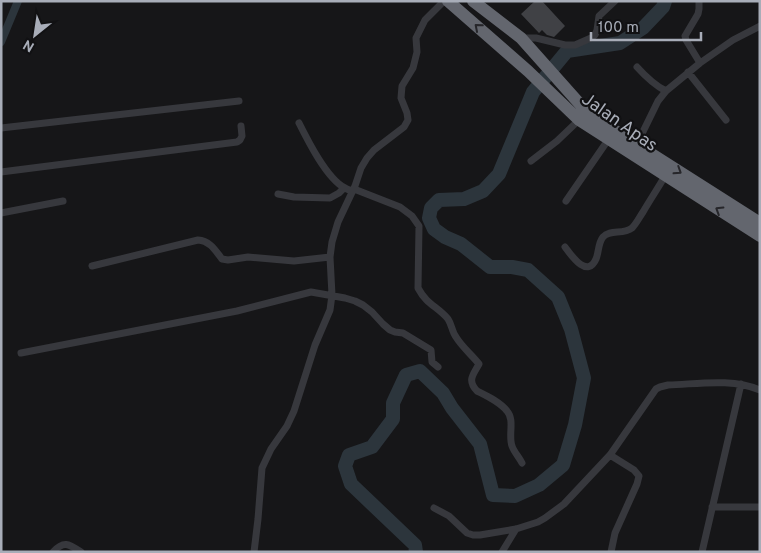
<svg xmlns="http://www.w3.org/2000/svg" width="761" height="553" viewBox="0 0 761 553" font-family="Overpass,sans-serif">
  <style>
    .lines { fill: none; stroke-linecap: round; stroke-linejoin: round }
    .canal { stroke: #2c353c; stroke-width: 8 }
    .river { stroke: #2c353c; stroke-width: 14 }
    .building { fill: #404145 }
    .street { stroke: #37383d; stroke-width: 7 }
    .highway { stroke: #63666e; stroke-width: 12 }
    .oneway { stroke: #26262a }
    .labels { text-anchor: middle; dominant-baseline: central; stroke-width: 4.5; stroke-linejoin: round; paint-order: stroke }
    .street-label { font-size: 18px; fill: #a8adb8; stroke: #111113 }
  </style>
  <rect width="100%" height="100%" fill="#161618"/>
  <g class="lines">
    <!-- canal -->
    <path class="canal" d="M1,42l17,-41"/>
    <!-- river -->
    <path class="river" d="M416,552l-1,-7 -64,-61 -6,-18 4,-11 23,-8 21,-28v-16l13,-28 14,-4 23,22 9,15 28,36 13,51 22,1 24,-11 24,-20 12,-40 9,-47 -13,-49 -13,-32 -30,-27 -16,-3h-22l-29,-23 -16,-7 -11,-8 -5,-11 2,-10 8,-8 25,-1 19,-8 16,-17 34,-82 34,-41 53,-8 23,-15 20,-21 2,-6"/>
  </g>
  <!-- building -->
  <path class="building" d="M535,1h7l23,25 -11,11 -7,-2 -5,-5 -3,3 -18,-19z"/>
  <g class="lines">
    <!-- street -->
    <path class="street" d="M699,1v8l-1,5 -13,22 1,4 14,23
      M521,38h15l29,7h10l16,-7 4,-3 2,-5 2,-14 16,-15
      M637,67c9,10 17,18 29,24
      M688,72l38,48
      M299,123c9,18 28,56 46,65 3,2 5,2 8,3
      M1,128l238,-27
      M637,144l21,-43 8,-10 34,-28 33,-23 27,-14
      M531,161l26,-20 22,-21
      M1,172l236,-30 3,-2 2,-4 -1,-10
      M354,189l46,18 12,9 7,10 -1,62c9,17 19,18 30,31 4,6 4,13 8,18 6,10 16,18 23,27 -6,11 -12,16 -2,27 10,5 23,11 30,20 8,9 1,24 5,35 2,6 7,11 10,17
      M278,194l16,3 36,1 9,-5 5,-5
      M566,201l42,-61
      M1,213l62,-12
      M565,247c6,8 22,32 31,12 3,-7 2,-16 7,-22 7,-8 20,-2 29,-9 4,-4 7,-10 11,-16 7,-12 15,-24 22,-36
      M92,266l106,-26c12,1 17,10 24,19l6,1 20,-3 46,4 36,-4
      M21,353l216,-42 74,-19 34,6 10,3 8,4 9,7 11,12 7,6 5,2 8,1 28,17 1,12 6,5
      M610,455l24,15 5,6 -2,8 -22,49 -4,19
      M712,507h48
      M434,508l15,8 18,17 6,2h7l36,-6 22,-7 7,-4 19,-14 46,-49 46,-66 4,-2 8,-2c31,-1 63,-7 92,5
      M53,552c11,-12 16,-8 28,0
      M254,552l4,-33 4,-51 9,-19 16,-23 7,-15 21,-66 15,-35 2,-15 -2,-38 2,-15 6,-20 17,-36 6,-18 6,-10 7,-8 30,-23 4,-7 -1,-7 -6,-15 1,-12 11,-18 4,-16 -1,-14 9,-18 19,-19
      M502,552l14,-23
      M702,552l39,-168"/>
    <!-- highway -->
    <path class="highway" d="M448,1l80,70 51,49 181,116
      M473,1l48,37 65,73 28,19 146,93"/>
  </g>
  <!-- one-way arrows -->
  <defs><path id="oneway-chevron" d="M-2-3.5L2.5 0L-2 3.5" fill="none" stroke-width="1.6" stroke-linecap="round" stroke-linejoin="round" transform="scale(1.25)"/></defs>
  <g class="oneway">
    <use href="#oneway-chevron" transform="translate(478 27) rotate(-139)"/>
    <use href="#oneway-chevron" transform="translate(678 171) rotate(33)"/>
    <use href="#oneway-chevron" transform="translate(719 210) rotate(-148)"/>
  </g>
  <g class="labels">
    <!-- street labels -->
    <g class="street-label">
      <text transform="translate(619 123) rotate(35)">Jalan Apas</text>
    </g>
  </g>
  <!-- border -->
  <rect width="761" height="553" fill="none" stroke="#a8adb8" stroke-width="5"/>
  <!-- north arrow -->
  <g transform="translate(35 35) rotate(210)" stroke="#111113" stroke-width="4" paint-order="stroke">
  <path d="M0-4L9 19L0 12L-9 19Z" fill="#a8adb8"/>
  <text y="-8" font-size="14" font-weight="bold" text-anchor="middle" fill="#a8adb8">N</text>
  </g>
  <!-- scale -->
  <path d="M591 32v8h110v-8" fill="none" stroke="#a8adb8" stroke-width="2.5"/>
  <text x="598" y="32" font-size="15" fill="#a8adb8" stroke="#111113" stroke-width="4" paint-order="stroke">100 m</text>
</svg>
